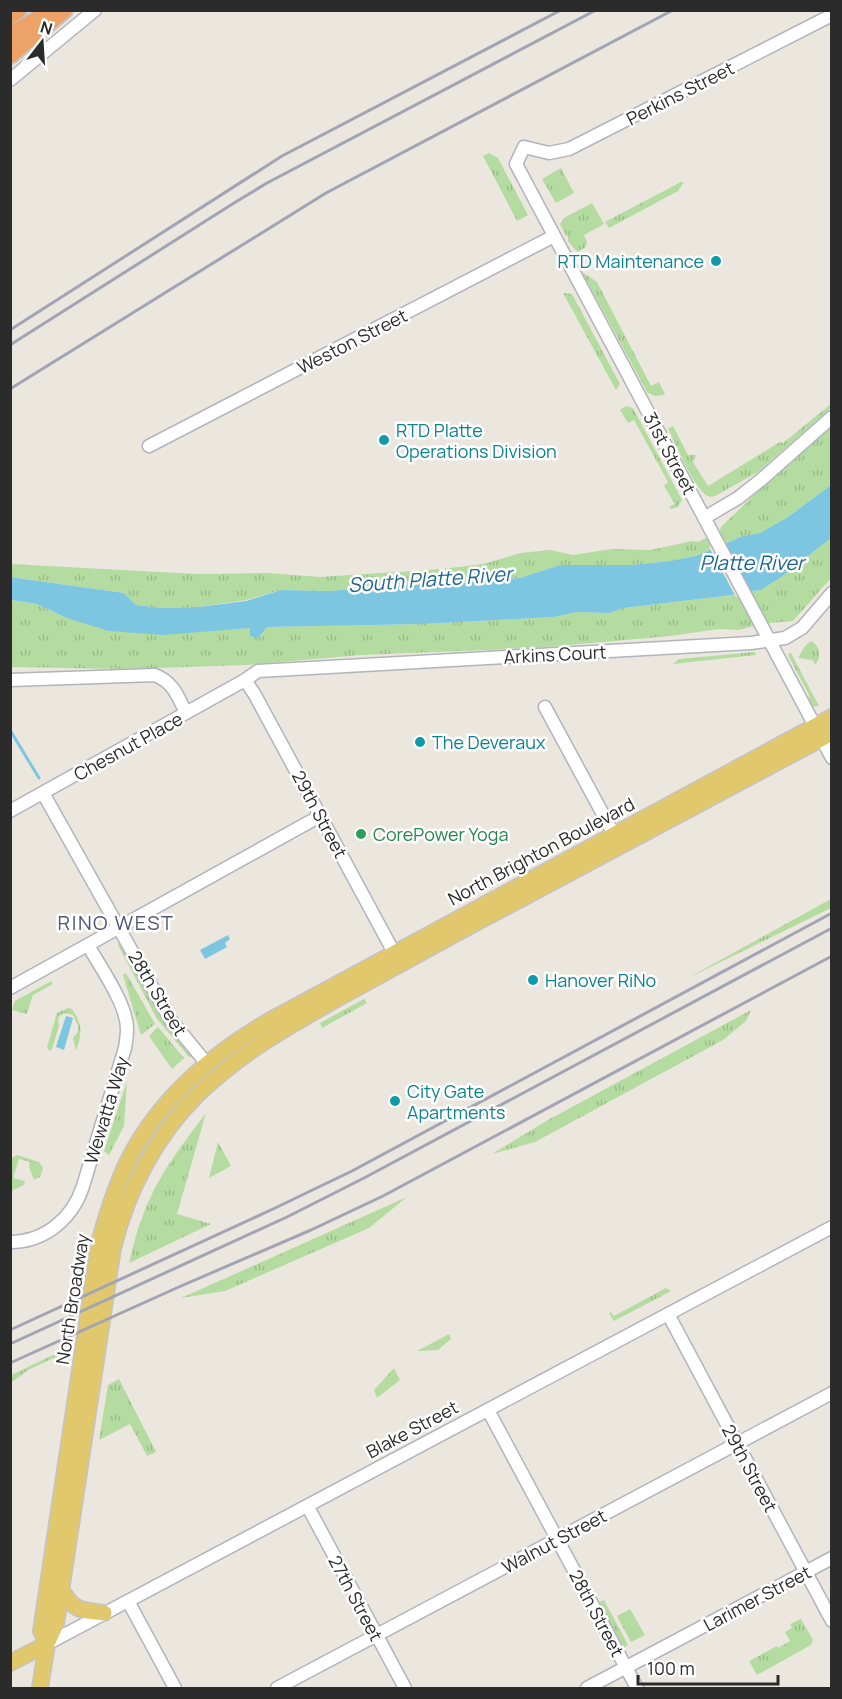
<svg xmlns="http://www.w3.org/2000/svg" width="842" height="1699" viewBox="0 0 842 1699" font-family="Manrope,sans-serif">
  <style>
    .grass { fill: url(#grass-tufts) }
    .water { fill: #7cc6e2 }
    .pier { fill: #ebe6de }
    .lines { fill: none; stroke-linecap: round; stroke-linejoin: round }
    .stream { stroke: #7cc6e2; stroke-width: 3 }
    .minor-casing { stroke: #b2b4bd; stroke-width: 15 }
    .major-casing { stroke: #c4c4c4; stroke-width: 18 }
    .highway-casing { stroke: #c4c4c4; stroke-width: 20 }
    .minor { stroke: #fff; stroke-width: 12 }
    .major { stroke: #e2c86c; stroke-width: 15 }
    .highway { stroke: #eda367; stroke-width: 16 }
    .rail { stroke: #a1a4b3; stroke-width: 3 }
    .culture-dot { fill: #0f9aa8; stroke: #fff; stroke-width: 2 }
    .leisure-dot { fill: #2e9e5b; stroke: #fff; stroke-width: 2 }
    .labels { text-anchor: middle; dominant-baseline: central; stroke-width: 5; stroke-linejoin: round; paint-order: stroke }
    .street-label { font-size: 18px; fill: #2b2b2b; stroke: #fff }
    .culture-label { font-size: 18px; fill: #0d838f; stroke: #fff; text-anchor: start }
    .leisure-label { font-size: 18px; fill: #27864d; stroke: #fff; text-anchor: start }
    .water-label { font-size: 20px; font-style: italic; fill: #1b658e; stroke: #fff }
    .neighbourhood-label { font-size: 20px; letter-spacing: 1.5px; fill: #505677; stroke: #fff }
  </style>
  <defs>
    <pattern id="grass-tufts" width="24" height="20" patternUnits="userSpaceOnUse" patternTransform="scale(1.5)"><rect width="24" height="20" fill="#b4dca0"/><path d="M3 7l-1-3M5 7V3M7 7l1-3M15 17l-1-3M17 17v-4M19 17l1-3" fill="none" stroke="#9bbd8a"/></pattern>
  </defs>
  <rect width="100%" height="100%" fill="#ebe6de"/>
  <!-- grass -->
  <path class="grass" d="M489,153l9,5 30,57 -11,6 -34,-65z
    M561,168l13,25 -18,10 -14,-24z
    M681,182h3l-6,9 -69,37 -4,-6z
    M592,203l12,21 -20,11 3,7 -1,5 -9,5 -9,-11v-4l-3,-3 -5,-10 4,-6z
    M582,272l15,10 54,104 8,-4 6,12c-7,3 -12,2 -18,-2z
    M563,293l9,1 48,90 -4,6z
    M831,404v4l-73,64 -43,24c-5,1 -5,1 -9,-1 -13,-9 -30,-51 -38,-66l5,-3 15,29h8l-3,7 15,24 72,-44 3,1z
    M626,406l7,2 49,92 -4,7 -7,2 -2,-2 6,-3 -11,-18 4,-4 -34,-62 -6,3 -8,-13z
    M831,425v60l-43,32 -28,16 -17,3 -47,20 -26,5 -38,4h-72l-40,13 -193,13 -46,-1 -35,10 -47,7 -38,1 -25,-3 -12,-12 -113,-16 -1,-13 187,10 70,-1 53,4 122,-8 41,-5 38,-11 29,-3 23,5 39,-6 39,1 41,-9 6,1 22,-11 1,-4 62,-60z
    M831,538v40l-38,43 -33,3 -21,6 -20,-1 -49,7 -135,12 -173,7 -116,10 -120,4 -115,-2 -1,-67 27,4 30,14 149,12 34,-2 8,10 9,-11 157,-3 130,-7 23,-5 32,1 15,-5 108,-13 12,-3 17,-2 19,-12z
    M811,641c9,5 11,16 4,24l-2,-5 -15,-2 7,-12z
    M755,652l1,3 -83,9 6,-5z
    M791,653l28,53 -7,1 -3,-4v-8l-20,-38 -1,-3z
    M831,899v9l-145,71z
    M120,943l42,74 30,38 -2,3 -33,-39 -39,-74z
    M126,973l29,51 -14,11 -18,-60z
    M51,981l2,3 -20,11 -6,19 -15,-4 3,-9z
    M364,999l3,4 -45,25 -2,-5z
    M68,1008l4,1c11,16 10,24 4,42l-3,-13 5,-6v-6l-5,-11 -8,-2 -6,3 -1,6 1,4 -7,23 -3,2 -2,-4 10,-34z
    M751,1010l-5,11 -23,19 -188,102 -43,12 56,-34z
    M158,1027l26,31 -12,11 -23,-33z
    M127,1081l-3,45 -15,29 -5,-4z
    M206,1113l-29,101 34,10 -82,39c4,-15 7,-31 13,-45 14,-40 39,-72 64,-105z
    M218,1142l13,24 -22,12z
    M17,1155l22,7 4,6 -3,9 -6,3 -5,-13 1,-5 -11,-3 -6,19 12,3 -1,4 -13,6v-27l1,-6z
    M407,1197l-38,31 -144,63 -44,7z
    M666,1288l5,3 -57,30 -5,-8 2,-1 3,4z
    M449,1334l2,5 -13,11 -21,1z
    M66,1349l-1,4 -37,17 -17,13v-8z
    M394,1368l6,12 -23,18 -3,-8z
    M119,1379l37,73 -9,4 -17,-32 -31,16 9,-55z
    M604,1600l24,45 -4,3 -25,-46z
    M630,1609l15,26 -14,7 -14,-26z
    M801,1619l12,21 -2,5 -54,30 -8,-14 28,-15 1,2 12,-7 -5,-9 7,-4 -2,-4z"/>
  <!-- water -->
  <path class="water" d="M831,485v53l-51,40 -19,12 -17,2 -12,3 -108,13 -15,5 -32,-1 -23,5 -130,7 -157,3 -9,11 -8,-2v-8l-87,7 -54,-4 -42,-13 -30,-14 -26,-4 -1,-23 114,16 12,12 25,3 38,-1 47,-6 35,-11 46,1 193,-13 40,-13h72l38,-4 26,-5 47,-20 17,-3 28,-16z
    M228,935l2,4 -5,4 2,4 -22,12 -5,-9z
    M66,1016l7,2 -9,32 -8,-3z"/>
  <!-- pier -->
  <path class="pier" d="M724,540l28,54 -16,3 -27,-50z"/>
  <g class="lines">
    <!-- stream -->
    <path class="stream" d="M10,730l29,48"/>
    <!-- minor casing -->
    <g class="minor-casing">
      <path id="minor" d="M832,15l-263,134 -20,4 -25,-6 -8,17 316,594
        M10,80l85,-70
        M149,446l405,-210
        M704,518l34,-20 24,-19 70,-62
        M10,680l145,-5c19,8 22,20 31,38
        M545,707l73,135
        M43,793l127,226 37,45
        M10,811l235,-131
        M398,960l-143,-265 -10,-15 13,-9 493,-28 34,-5 17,-10 30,-35
        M10,988l310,-172
        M10,1242c35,0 63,-24 73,-56l42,-138c1,-6 2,-13 2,-19 0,-25 -27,-62 -39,-84
        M668,1314l164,307
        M488,1410l149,278
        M308,1507l97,181
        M128,1601l47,87
        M47,1644l785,-417
        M277,1688l555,-295
        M587,1688l245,-130"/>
    </g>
    <!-- major casing -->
    <g class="major-casing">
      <path id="major" d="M61,1589c13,22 18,21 43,24
        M47,1644l-6,-13 58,-388c8,-29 17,-59 31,-86 30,-58 83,-104 139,-136l563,-304
        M10,1663l37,-19
        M40,1688l7,-44 9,-20 57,-376c14,-57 43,-113 85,-154 43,-41 84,-64 135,-93 40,-22 80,-44 120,-66 126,-67 252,-134 379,-202"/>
    </g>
    <!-- highway casing -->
    <g class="highway-casing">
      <path id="highway" d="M10,16l8,-6
        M10,35l39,-22
        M10,55l54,-45"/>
    </g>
    <!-- minor -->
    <use href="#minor" class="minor"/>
    <!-- major -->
    <use href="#major" class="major"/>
    <!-- highway -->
    <use href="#highway" class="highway"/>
    <!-- rail -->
    <path class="rail" d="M10,330l272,-174 279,-146
      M10,345l224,-142 33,-20 329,-173
      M10,389l316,-196 347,-183
      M10,1330l263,-121 79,-38 480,-258
      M10,1344l277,-127 77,-39 468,-250
      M10,1363l171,-77 130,-56 72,-34 449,-240"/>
  </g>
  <!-- markers -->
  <g class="culture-dot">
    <circle cx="716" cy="261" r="6"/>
    <circle cx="384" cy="440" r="6"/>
    <circle cx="420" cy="742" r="6"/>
    <circle cx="533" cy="980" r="6"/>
    <circle cx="395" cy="1101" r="6"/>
  </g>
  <circle class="leisure-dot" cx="361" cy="834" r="6"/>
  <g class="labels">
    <!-- street labels -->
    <g class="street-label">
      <text transform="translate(680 93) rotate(-27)">Perkins Street</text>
      <text transform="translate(352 341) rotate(-27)">Weston Street</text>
      <text transform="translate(670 453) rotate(62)">31st Street</text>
      <text transform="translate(555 654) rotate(-3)">Arkins Court</text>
      <text transform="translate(128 746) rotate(-29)">Chesnut Place</text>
      <text transform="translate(320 814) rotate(62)">29th Street</text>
      <text transform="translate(541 851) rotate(-28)">North Brighton Boulevard</text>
      <text transform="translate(158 993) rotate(59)">28th Street</text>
      <text transform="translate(106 1110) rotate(-73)">Wewatta Way</text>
      <text transform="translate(72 1299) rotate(-81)">North Broadway</text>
      <text transform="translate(412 1429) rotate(-28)">Blake Street</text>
      <text transform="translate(750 1468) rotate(62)">29th Street</text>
      <text transform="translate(554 1541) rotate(-28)">Walnut Street</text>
      <text transform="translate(356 1598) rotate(62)">27th Street</text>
      <text transform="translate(757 1598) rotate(-28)">Larimer Street</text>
      <text transform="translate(597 1613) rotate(62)">28th Street</text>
    </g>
    <!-- culture labels -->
    <g class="culture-label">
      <text x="704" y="261" text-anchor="end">RTD Maintenance</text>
      <text x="396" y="430">RTD Platte<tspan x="396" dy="21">Operations Division</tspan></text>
      <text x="432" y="742">The Deveraux</text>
      <text x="545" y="980">Hanover RiNo</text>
      <text x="407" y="1091">City Gate<tspan x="407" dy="21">Apartments</tspan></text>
    </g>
    <!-- leisure labels -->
    <g class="leisure-label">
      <text x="373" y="834">CorePower Yoga</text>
    </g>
    <!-- water labels -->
    <g class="water-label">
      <text x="752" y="562">Platte River</text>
      <text transform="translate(430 579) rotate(-4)">South Platte River</text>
    </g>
    <!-- neighbourhood labels -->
    <g class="neighbourhood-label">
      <text x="116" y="922">RINO WEST</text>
    </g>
  </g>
  <!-- border -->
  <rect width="842" height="1699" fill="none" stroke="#2b2b2b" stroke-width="24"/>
  <!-- north arrow -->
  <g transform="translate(42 42) rotate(17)" stroke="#ffffff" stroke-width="4.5" paint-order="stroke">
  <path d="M0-4.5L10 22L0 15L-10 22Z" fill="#2b2b2b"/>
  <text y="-9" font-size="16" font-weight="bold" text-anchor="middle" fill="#2b2b2b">N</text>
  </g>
  <!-- scale -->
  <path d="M638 1675v9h140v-9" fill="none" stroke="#2b2b2b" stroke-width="3"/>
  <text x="647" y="1675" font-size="18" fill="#2b2b2b" stroke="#ffffff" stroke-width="4.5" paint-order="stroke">100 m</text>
</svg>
